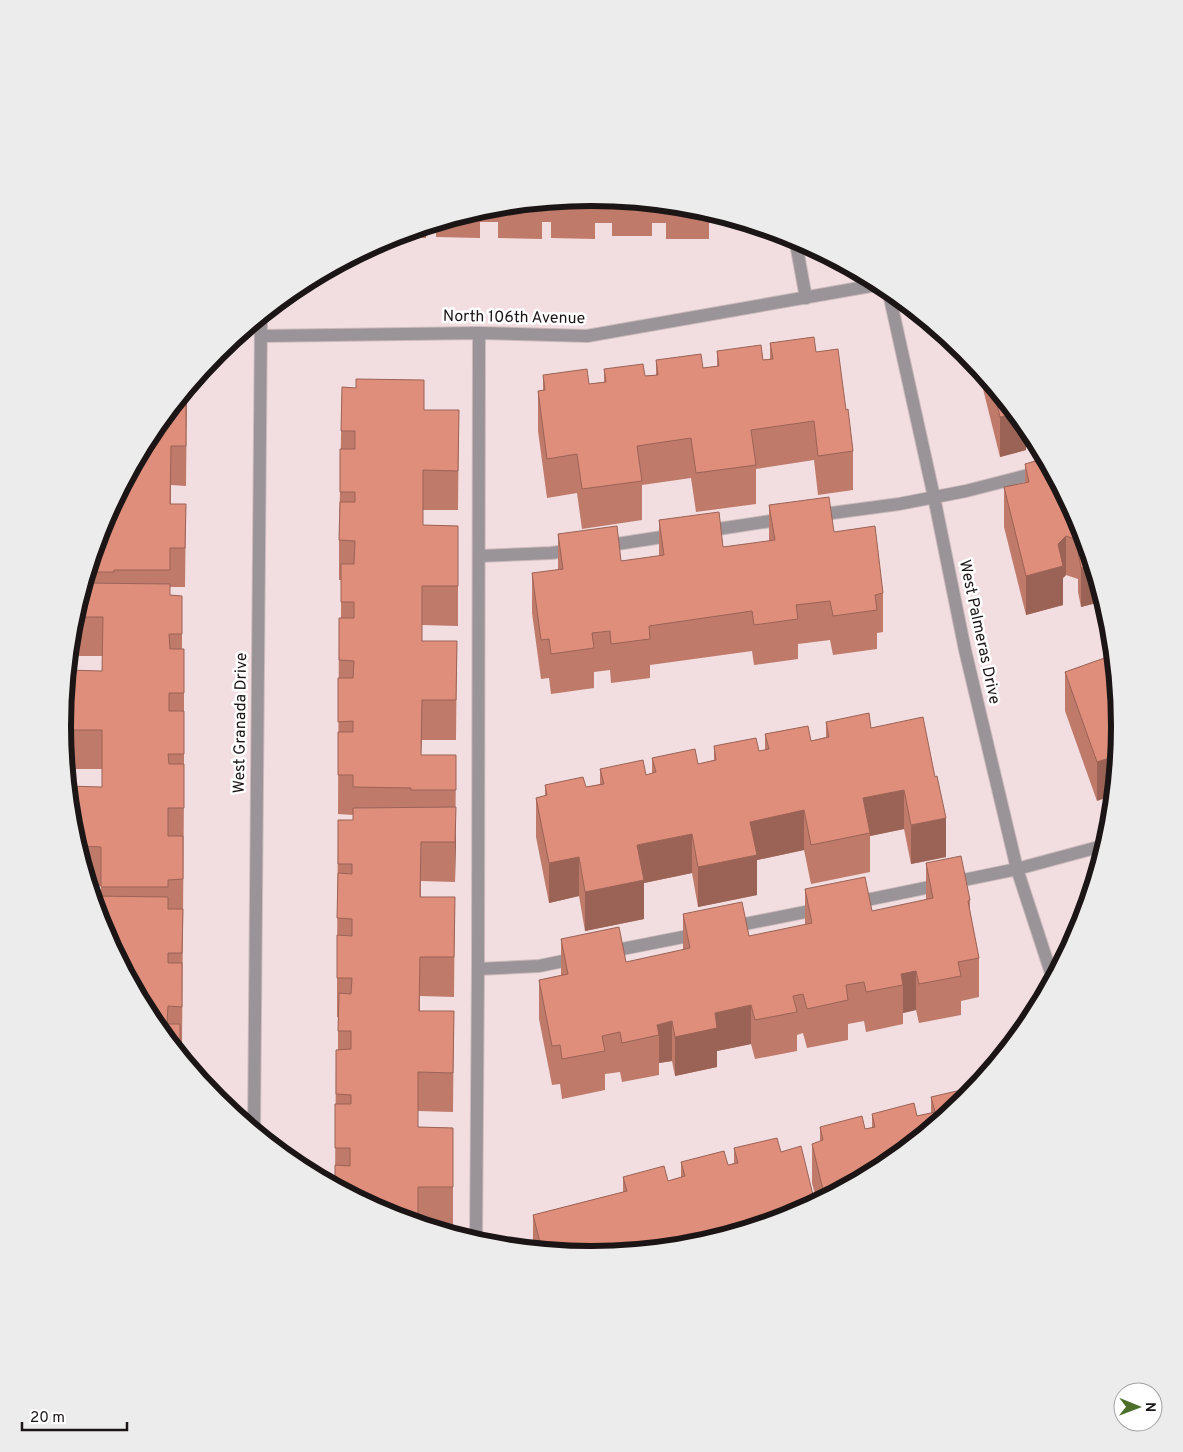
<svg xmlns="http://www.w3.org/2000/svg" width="1183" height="1452" viewBox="0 0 1183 1452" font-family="Overpass,sans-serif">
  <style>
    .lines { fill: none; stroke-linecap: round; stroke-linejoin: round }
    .minor-casing { stroke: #cbbabc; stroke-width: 14 }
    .minor { stroke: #9a9397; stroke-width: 12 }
    .wall { fill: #bf7a6a }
    .shaded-wall { fill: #9b6356 }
    .building { fill: #de8e7b; stroke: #9b6356 }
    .labels { text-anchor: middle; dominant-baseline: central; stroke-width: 5; stroke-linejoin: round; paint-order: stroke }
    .street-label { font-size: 16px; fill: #1c1516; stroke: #fff }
    .rim { fill: none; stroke: #1c1516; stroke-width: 6 }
  </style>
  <rect width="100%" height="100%" fill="#f2dee0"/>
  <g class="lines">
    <!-- minor casing -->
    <g class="minor-casing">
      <path id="minor" d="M795,238l11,60
        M888,289l46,208 31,153 52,219 36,110
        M261,336l218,-3 108,3 295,-52
        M817,515l82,-11 67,-13 74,-19
        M705,531l79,-12
        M604,546l71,-11
        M479,556l72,-3 23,-3
        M852,903l165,-34 89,-24
        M730,927l90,-18
        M607,952l91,-18
        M478,969l61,-3 39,-8
        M254,1130l7,-814
        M476,1241l2,-272 1,-636"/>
    </g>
    <!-- minor -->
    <use href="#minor" class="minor"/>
  </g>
  <!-- wall -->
  <path class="wall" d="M592,197l103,10 27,8v8h-13v16h-43v-16h-14v13h-40v-13h-17v16l-44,-1v-16h-9v17l-44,-1v-16h-18v16l-44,-1v-14l53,-16z
    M426,226v12l-37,-1z
    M770,343l46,9 30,58 7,41v39l-35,5 -4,-35 -58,9v35l-60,8 -5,-34 -49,7v35l-60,9 -5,-36 -30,5 -9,-67v-40l5,-1v-15l46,9 15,-2v-13l41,7 11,-1v-15l47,8 14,-2v-15l46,9 7,-1z
    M981,371l48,58 -3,1v20l-26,7 -19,-76z
    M342,387l82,23h35l-1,100h-35v15l35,1v100l-36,-1v16h35l-1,99h-34l-1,15h35l-1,127 -34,-1v16h34l-1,100 -34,-1v15h34l-1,101 -35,-1v16l35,1v99l-27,-1 -37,-11 -54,-29 1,-136h2v-33h-1v-59l1,-138h15v-5l-15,-1 1,-196h2v-38h-2v-40z
    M187,389l-1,97 -15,-1v19h15l-1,83h-15v8l12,1v53h2v144l-2,253h-2v8l-79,-158v-10h-11l-17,-57 29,-42v-18h-35l1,-95 34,-3 1,-15h-34l4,-33 26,-87h5v-12h-1l49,-92z
    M1025,464l55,60 24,77 -23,6 -3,-15v-13l-12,-4 -3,3v27l-37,10 -22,-88v-40l21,-4z
    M769,505l65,27 49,61v39l-6,1v16l-44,6 -3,-15 -32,4v15l-44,6 -2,-14 -102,14v13l-39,5 -1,-13 -16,2v16l-43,6 -2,-16 -8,1 -9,-66v-40l26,-3v-36l63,27 38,-5v-36l64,27 46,-6z
    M1113,655l-16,146 -32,-90v-39z
    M826,722l45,6 75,129 -35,7 -7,-35 -34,7v36l-59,12 -7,-34 -47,10v35l-59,12 -6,-34 -48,10v36l-59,12 -6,-35 -30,7 -13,-66v-39l9,-2v-11l41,2 14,-3v-15l46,6 6,-2v-15l46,6 16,-4v-14l45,5 6,-1v-16l46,7 15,-4z
    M1109,832l-7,25v-22z
    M926,863l44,37v12l9,46v39l-18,4v14l-42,8 -3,-13 -13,3v11l-37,8 -2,-11 -16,3v16l-41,8 -4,-15 -6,2v16l-42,8 -4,-15 -34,7v16l-42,9 -3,-15 -13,2v12l-37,7 -2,-10 -15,2v16l-43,9 -2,-15 -8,1 -13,-66v-39l22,-5v-36l65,23 57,-12v-36l66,22 56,-11v-36l67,22 54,-11z
    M974,1089l-89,77 -68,36 -5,-19v-39l8,-3v-14l45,2 7,-1v-14l45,2 14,-3v-16z
    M734,1148l47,4 -190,103 -58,-6v-34l90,-23v-15l45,4 13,-4v-15l47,3 6,-2z"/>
  <!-- shaded-wall -->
  <path class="shaded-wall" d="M187,389l-1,43v-42z
    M1016,414l13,15 -3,1v20l-26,7v-40z
    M1066,536v39l-3,3v27l-37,10v-39z
    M1093,565l11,36 -23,6v-39z
    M1118,755l-4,40 -17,6v-39z
    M904,790v39l-34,7v-3l-7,-35z
    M456,807v40l-1,35v-40z
    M804,810v40l-47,10v35l-59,12v-40l52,-45z
    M946,818v39l-35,7v-39z
    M692,834v39l-48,10v36l-59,12v-39l52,-47z
    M579,857v39l-30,7v-40z
    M916,971v39l-13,3v-28l-2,-11z
    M751,1005v39l-34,7v16l-42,9v-39l40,-24z
    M672,1021v40l-13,2v-28l-2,-10z"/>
  <!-- building -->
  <path class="building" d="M592,197h3v2h-26z
    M814,337l2,15 22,-3 8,61 2,-1 5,42 -35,5 -4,-35 -63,9 5,35 -60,8 -5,-35 -54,8 5,35 -60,8 -5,-35 -30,5 -9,-68 7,-1 -2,-15 44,-6 2,15 17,-2 -2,-13 39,-5 2,12 13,-1 -2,-15 45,-6 2,14 16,-2 -2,-15 44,-6 2,15 10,-1 -3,-16z
    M356,379l68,1v30h35l-1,61 -35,-1v55l35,1v60h-36v55h35l-1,59h-34l-1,55h35v35h-45v-2l-58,-1v-12h-15v-43h15v-11l-15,1v-44h15l1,-17 -15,-1v-42h15v-16h-13v-38h13l1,-23 -16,-1 1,-38h15v-10h-15v-43h15v-18h-14l1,-44 14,1z
    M992,384l24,30 -16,3z
    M176,402h10v44h-15l-1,58h16l-1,44h-15v22h-56v2h-26l11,-36h5v-14l48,-90z
    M1045,458l35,66 13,41 -12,3 -3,-16 3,-11 -15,-5 -8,8 5,22 -37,10 -22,-89 25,-5 -4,-18z
    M829,497l5,35 41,-6 8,67 -8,2 2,15 -44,6 -3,-15 -34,4 2,14 -44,6 -2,-14 -103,15 1,13 -39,5 -1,-13 -18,2 2,15 -43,6 -2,-15 -8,1 -9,-67 31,-4 -5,-35 59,-8 4,35 43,-6 -5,-35 60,-8 4,35 52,-7 -6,-35z
    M85,583l85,1v11l12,1v38h-13l1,15h14v44h-15v18h15v43h-16l1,10h15v44h-16v28h15v43l-15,1v7h-67v-40l-23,-1 -5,-17 -5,-43 34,1v-57h-35l1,-60 34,1 1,-54h-28z
    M1113,655l7,71 -2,29 -21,7 -32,-90z
    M869,713l2,15 52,-11 12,60 2,-1 9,42 -35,7 -7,-35 -41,8 7,35 -59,12 -7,-35 -54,12 7,33 -59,12 -6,-33 -55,11 7,35 -59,12 -6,-35 -30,6 -13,-65 11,-3 -2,-10 38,-8 3,10 18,-3 -4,-15 43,-9 3,15 10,-3 -4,-14 43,-9 3,15 18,-4 -2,-14 42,-8 3,13 10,-2 -4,-15 43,-8 3,15 18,-4 -3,-15z
    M456,807l-1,35h-34l-1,55h35l-1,60h-34l-1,54h35l-1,62 -35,-1v55l35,1v59h-35v30h-21l-8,-2 -54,-29v-21l15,1v-18h-15v-44h16v-9l-15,-1v-44l15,-1v-18h-13l1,-38 12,1 1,-16h-15v-43l15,1v-17l-15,-1 1,-45 14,1v-10h-14v-44h15v-12z
    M1109,832l-4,13 -3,-10z
    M961,856l9,44 -2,1 11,57 -21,4 3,14 -42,8 -3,-13 -15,3 2,11 -37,7 -2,-10 -18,3 2,15 -41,9 -4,-15 -10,2 4,16 -42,8 -4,-15 -36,8 2,15 -42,9 -3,-16 -15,4 2,10 -37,8 -2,-11 -18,4 3,15 -43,8 -2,-14 -8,1 -13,-66 29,-6 -7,-35 58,-12 7,35 64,-14 -7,-34 59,-12 7,34 63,-13 -7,-34 60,-12 7,34 61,-13 -7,-35z
    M93,896l75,1v12h15l-1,44h-14v10h14v44l-14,-1 -1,18h13v30l-28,-34 -49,-92z
    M974,1087v2l-9,11 -80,66 -60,32 -13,-54 11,-4 -3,-13 42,-11 3,13 10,-2 -3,-13 42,-11 3,13 18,-4 -4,-15z
    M777,1138l4,14 20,-6 14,57 -21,12 -100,30 -103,10 -49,-5 -9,-35 94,-24 -4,-14 41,-11 4,15 17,-5 -4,-14 43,-11 4,14 10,-2 -4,-15z"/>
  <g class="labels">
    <!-- street labels -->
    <g class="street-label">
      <text transform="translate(514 318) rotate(1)">North 106th Avenue</text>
      <text transform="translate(979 632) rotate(78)">West Palmeras Drive</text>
      <text transform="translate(241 723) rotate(-89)">West Granada Drive</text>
    </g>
  </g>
  <!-- crop -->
  <path d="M0 0H1183V1452H0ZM71 726a520 520 0 1 1 1040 0a520 520 0 1 1-1040 0Z" fill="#edecec" fill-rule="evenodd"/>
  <path class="rim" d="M71 726a520 520 0 1 1 1040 0a520 520 0 1 1-1040 0Z"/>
  <!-- north arrow -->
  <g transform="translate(1138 1407) rotate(91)"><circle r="24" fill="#ffffff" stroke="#a4a1a2"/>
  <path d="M0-4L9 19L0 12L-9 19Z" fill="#4b6f28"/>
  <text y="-8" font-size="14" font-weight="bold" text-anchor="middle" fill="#1c1516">N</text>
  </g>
  <!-- scale -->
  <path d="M22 1422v8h105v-8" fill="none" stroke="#1c1516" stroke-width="2.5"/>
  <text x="30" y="1422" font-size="15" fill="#1c1516" stroke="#ffffff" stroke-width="4" paint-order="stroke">20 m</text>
</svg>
